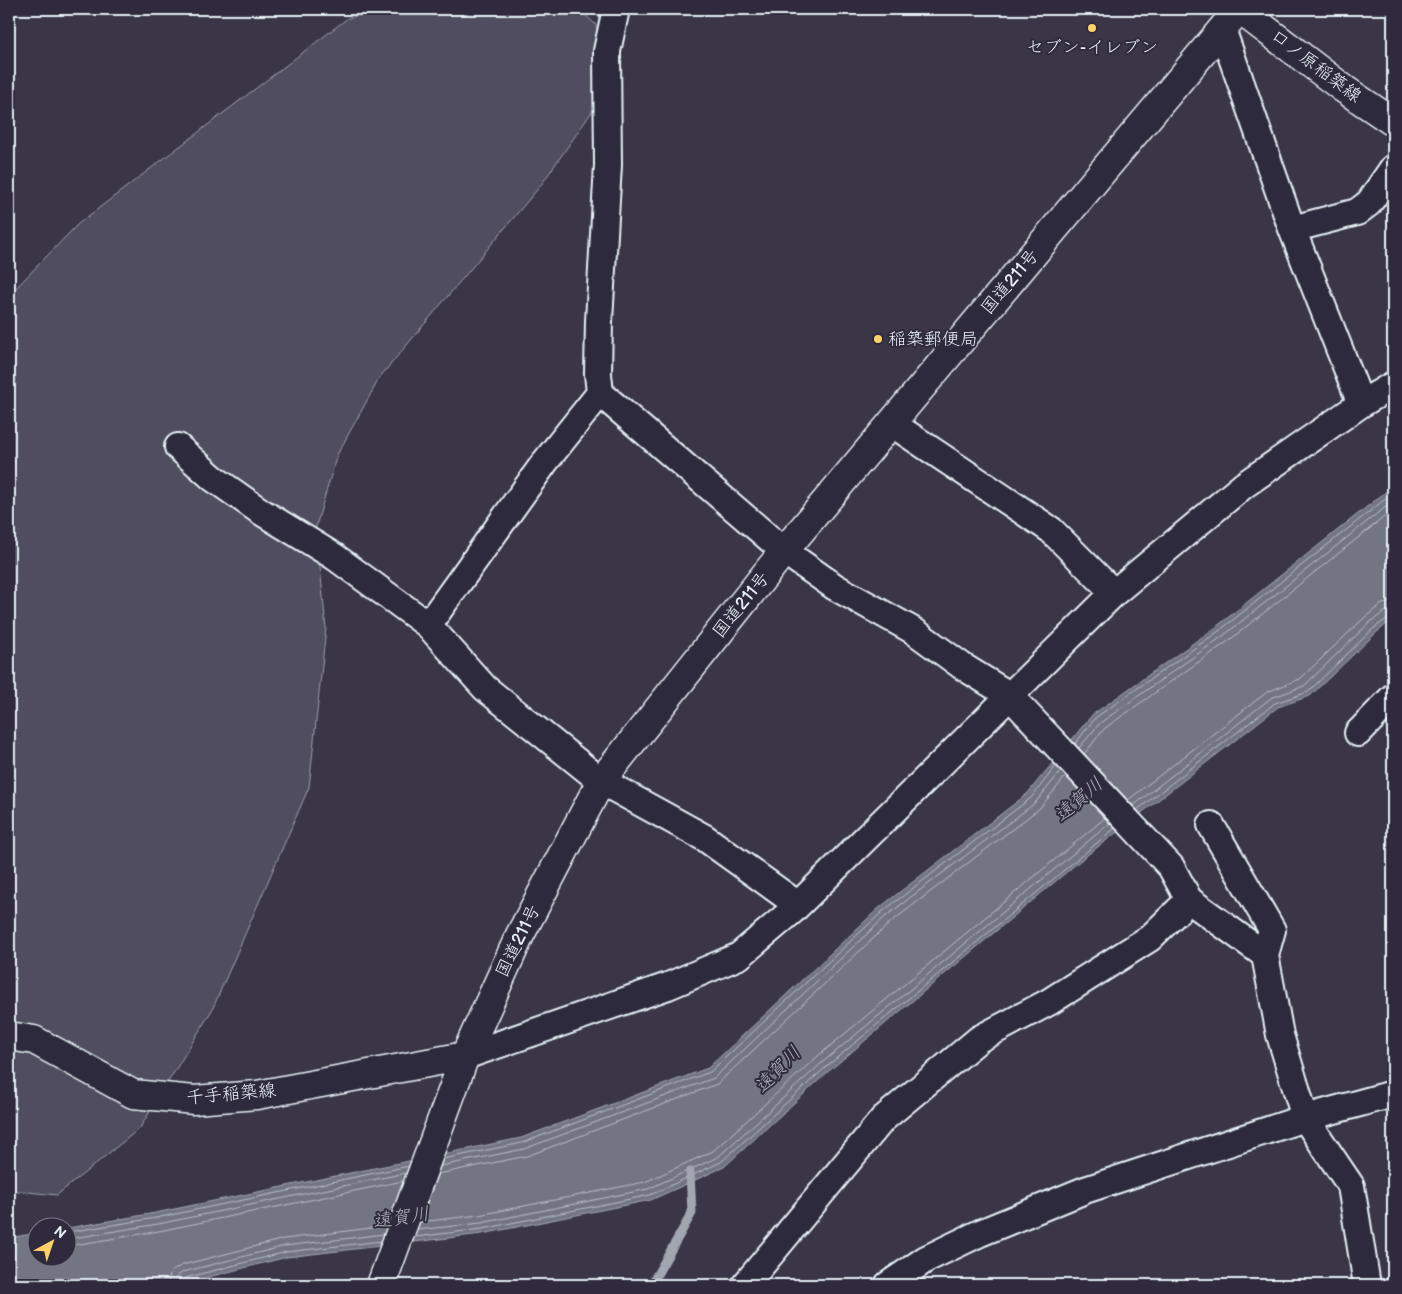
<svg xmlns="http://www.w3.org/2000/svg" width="1402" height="1294" viewBox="0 0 1402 1294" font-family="'Balsamiq Sans','Klee One',sans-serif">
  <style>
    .green { fill: #504e5f; stroke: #9ca0ac }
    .water { fill: #737482; stroke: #a2a6b1 }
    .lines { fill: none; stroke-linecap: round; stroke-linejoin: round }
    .shore { stroke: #b9bfc9; stroke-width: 1 }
    .stream { stroke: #a2a6b1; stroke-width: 9 }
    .street-casing { stroke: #e8f1f8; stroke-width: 30 }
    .secondary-casing { stroke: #e8f1f8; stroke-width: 31 }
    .highway-casing { stroke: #e8f1f8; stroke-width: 31 }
    .street { stroke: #2f2a3d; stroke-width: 26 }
    .secondary { stroke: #2f2a3d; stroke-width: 28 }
    .highway { stroke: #2f2a3d; stroke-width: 28 }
    .poi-dot { fill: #ffd166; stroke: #2f2a3d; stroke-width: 2 }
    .labels { text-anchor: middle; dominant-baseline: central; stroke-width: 4; stroke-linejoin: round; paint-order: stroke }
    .poi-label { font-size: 18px; fill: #e8f1f8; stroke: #2f2a3d }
    .street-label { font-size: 18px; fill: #e8f1f8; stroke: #2f2a3d }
    .water-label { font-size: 19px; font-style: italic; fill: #aeb2bd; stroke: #2f2a3d }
  </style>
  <rect width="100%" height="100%" fill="#3a3648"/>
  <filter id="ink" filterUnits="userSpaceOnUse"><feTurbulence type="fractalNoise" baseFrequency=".02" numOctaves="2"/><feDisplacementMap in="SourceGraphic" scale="10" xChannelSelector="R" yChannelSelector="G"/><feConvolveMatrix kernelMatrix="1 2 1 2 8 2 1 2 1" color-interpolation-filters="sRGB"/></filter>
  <g filter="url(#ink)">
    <!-- green -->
    <path class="green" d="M386,9h193l16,15 19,56 -73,105 -161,192 -43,78 -21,71 10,102 -17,159 -97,223 -72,118 -83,67 -48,-5v-895l69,-71 270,-206z"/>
    <!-- water -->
    <path class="water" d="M1393,486v133l-16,13 -67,64 -32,11 -197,153 -251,210 -106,97 -73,33 -169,34 -195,23 -110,28h-168v-47l28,-5 1,23h30v-28l87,-15 366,-75 187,-70 171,-160 148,-114 65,-79 124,-88z"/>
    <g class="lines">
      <!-- shore -->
      <path class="shore" d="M1075,744l20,-26 124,-87 174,-138
        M1079,748l21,-25 123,-87 170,-135
        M1084,754l21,-26 122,-86 166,-132
        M1128,800l139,-108 33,-13 65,-62 17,-13 11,-2
        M1133,806l138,-108 33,-12 65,-63 17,-12 7,-2
        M1137,810l138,-107 33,-11 66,-64 19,-13
        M443,1159l79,-16 188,-71 172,-160 149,-114 25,-32
        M441,1166l83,-17 190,-71 172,-162 149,-113 26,-32
        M438,1174l89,-18 190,-72 174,-162 149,-114 26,-32
        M420,1222l59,-7 166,-33 68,-31 105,-95 287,-238
        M417,1230l64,-7 167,-34 70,-32 105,-95 287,-239
        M68,1232l88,-14 253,-52
        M415,1237l67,-8 168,-34 71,-33 106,-96 288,-238
        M68,1239l90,-15 248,-51
        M68,1246l91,-15 244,-50
        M167,1285l4,-13 11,-7 102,-26 103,-13
        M174,1285l2,-8 7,-5 102,-26 99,-12
        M180,1285l5,-7 101,-26 95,-11"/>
      <!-- stream -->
      <path class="stream" d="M651,1285l41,-72 -2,-41"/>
      <!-- street casing -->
      <g class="street-casing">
        <path id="street" d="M616,9l-9,42 1,114 -9,156 -1,53 2,19 184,158 51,36 79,44 48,35 47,29 162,172 18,33 76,55 15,80 25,83 46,68 16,99
          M1222,29l70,200 69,175
          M1292,229l65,-17 12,-9 24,-35
          M891,423l160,107 63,63
          M178,447l35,31 47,33 75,46 93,68 57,63 116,93 104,57 93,67
          M428,625l117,-163 55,-69
          M1358,733l35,-36
          M1211,825l61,105 -7,25
          M465,1056l203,-70 71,-30 53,-45 322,-318 130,-108 117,-81 32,-19
          M745,1285l138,-166 96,-80 70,-37 101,-64 39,-38
          M888,1285l38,-26 54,-26 105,-43 220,-72 88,-24"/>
      </g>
      <!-- secondary casing -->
      <g class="secondary-casing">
        <path id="secondary" d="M1239,9l105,80 49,33
          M9,1036l25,4 99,54 61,6 63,-5 208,-39"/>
      </g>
      <!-- highway casing -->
      <g class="highway-casing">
        <path id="highway" d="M381,1285l84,-229 55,-121 81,-154 183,-230 455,-542"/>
      </g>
      <!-- street -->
      <use href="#street" class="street"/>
      <!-- secondary -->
      <use href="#secondary" class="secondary"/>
      <!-- highway -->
      <use href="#highway" class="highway"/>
    </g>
  </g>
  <!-- markers -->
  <g class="poi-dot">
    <circle cx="1092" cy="28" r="5"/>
    <circle cx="878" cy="339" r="5"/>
  </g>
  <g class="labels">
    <!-- poi labels -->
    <g class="poi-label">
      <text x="1092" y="47">セブン-イレブン</text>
      <text x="888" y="339" text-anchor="start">稲築郵便局</text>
    </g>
    <!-- street labels -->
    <g class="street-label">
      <text transform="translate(1316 66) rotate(37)">口ノ原稲築線</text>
      <text transform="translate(1010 282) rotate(-50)">国道211号</text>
      <text transform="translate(741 605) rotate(-51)">国道211号</text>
      <text transform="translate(518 941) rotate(-64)">国道211号</text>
      <text transform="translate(231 1094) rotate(-5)">千手稲築線</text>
    </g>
    <!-- water labels -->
    <g class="water-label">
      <text transform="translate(1079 800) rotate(-41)">遠賀川</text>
      <text transform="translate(778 1070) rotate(-46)">遠賀川</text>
      <text transform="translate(401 1218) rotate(-8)">遠賀川</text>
    </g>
  </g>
  <!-- margin -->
  <rect width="1402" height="1294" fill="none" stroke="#2f2a3d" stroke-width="30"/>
  <rect x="15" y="15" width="1372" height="1264" fill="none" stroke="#e8f1f8" stroke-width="2" filter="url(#ink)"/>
  <!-- north arrow -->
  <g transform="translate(52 1242) rotate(40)"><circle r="24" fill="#2f2a3d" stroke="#797a88"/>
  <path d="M0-4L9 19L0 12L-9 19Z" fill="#ffd166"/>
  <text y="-8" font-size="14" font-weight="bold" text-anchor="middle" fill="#e8f1f8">N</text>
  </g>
</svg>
